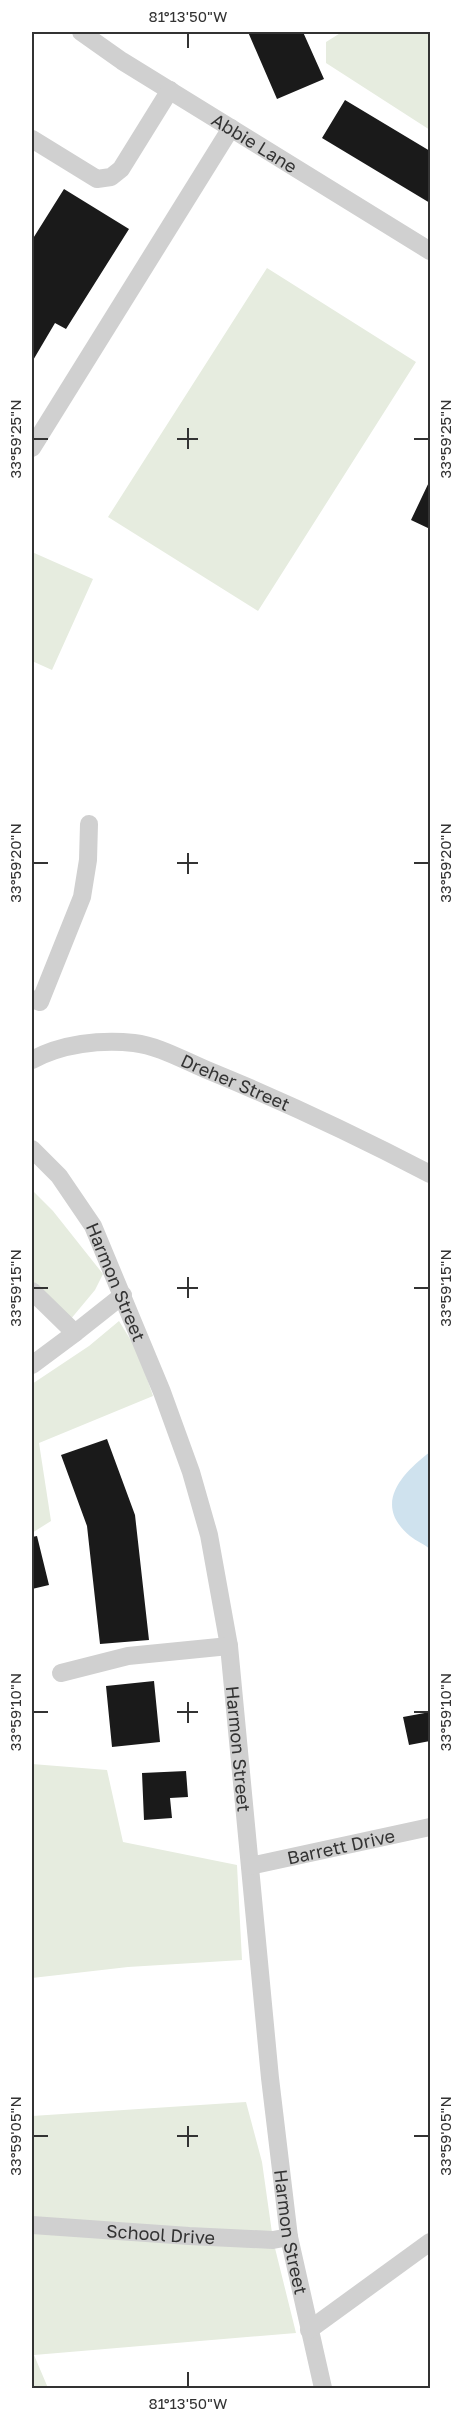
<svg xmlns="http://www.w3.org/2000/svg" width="462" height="2420" viewBox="0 0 462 2420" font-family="'Golos Text',sans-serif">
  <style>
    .green { fill: #e6ecdf }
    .water { fill: #cfe2ee }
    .building { fill: #1a1a1a }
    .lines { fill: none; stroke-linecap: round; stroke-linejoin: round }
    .minor { stroke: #d0d0d0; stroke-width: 18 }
    .ticks { fill: none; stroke: #333; stroke-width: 2 }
    .labels { text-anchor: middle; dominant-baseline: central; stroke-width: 6; stroke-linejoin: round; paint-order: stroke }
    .street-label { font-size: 18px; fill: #333; stroke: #fff }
    .neatline { fill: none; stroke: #333; stroke-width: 2 }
    .ticks-label { font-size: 15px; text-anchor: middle; fill: #333 }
  </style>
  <rect width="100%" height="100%" fill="#fff"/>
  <!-- green -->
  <path class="green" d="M342,32h88v98l-104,-67v-21z
    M267,268l149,94 -158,249 -150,-94z
    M32,552l61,27 -41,91 -20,-9z
    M32,1190l21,21 50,63 -8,16 -25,30 -38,-38z
    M119,1321l19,31 15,44 -114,47 12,78 -19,12v-149l57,-38z
    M32,1764l75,6 16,72 114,23 5,95 -114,7 -96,11z
    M246,2102l16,60 11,78 23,93 -262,22 14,33h-16v-272z"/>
  <!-- water -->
  <path class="water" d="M430,1452v97c-6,-5 -14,-8 -20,-13 -37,-31 -10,-61 20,-84z"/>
  <!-- building -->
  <path class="building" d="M248,32h55l21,47 -47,20z
    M345,100l85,51v52l-108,-65z
    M64,189l65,40 -63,100 -11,-6 -23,39v-122z
    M430,480v49l-19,-9z
    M107,1439l28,76 14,125 -49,4 -13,-118 -26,-71z
    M37,1536l12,49 -17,4v-52z
    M154,1681l6,61 -48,5 -6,-61z
    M430,1712v29l-21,4 -6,-28z
    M186,1771l2,26 -18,1 2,20 -28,2 -2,-47z"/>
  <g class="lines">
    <!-- minor -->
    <g class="minor">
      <path id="s1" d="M81,32l41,29 308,190"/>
      <path d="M32,139l65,40 14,-2 10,-8 49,-79"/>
      <path d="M32,448l199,-320"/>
      <path d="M32,999l8,3 42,-105 6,-37 1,-36"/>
      <path id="s2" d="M32,1060c29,-16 69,-21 102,-17 25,3 49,17 73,27 76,31 150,66 223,104"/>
      <path id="s3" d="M32,1149l27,27 34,50 69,166 29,80 18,63 20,111 41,432 19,159 34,151"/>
      <path d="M32,1291l43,42"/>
      <path d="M32,1365l43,-32 48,-38"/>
      <path d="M61,1673l67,-17 101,-10"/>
      <path id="s4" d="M250,1866l180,-39"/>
      <path id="s5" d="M32,2225l157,11 84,4 16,-3"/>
      <path d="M309,2330l121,-88"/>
    </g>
  </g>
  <!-- ticks -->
  <path class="ticks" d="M188,33v15M188,428v21M33,439h15M177,439h21M414,439h15M188,853v21M33,863h15M177,863h21M414,863h15M188,1277v21M33,1288h15M177,1288h21M414,1288h15M188,1702v21M33,1712h15M177,1712h21M414,1712h15M188,2126v21M33,2136h15M177,2136h21M414,2136h15M188,2372v15"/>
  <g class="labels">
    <!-- street labels -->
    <g class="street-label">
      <text stroke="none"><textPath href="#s1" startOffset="206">Abbie Lane</textPath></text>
      <text stroke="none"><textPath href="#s2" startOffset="214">Dreher Street</textPath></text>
      <text stroke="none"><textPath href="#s3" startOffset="159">Harmon Street</textPath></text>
      <text stroke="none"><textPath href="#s3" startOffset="645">Harmon Street</textPath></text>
      <text stroke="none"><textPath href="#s4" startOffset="93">Barrett Drive</textPath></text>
      <text stroke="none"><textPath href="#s3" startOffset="1131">Harmon Street</textPath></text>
      <text stroke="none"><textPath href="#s5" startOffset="129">School Drive</textPath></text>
    </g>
  </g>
  <!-- border -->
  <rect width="462" height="2420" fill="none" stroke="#ffffff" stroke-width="66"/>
  <rect x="33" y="33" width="396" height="2354" class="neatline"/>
  <g class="ticks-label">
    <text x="188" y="22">81°13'50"W</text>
    <text transform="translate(16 439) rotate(-90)" y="5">33°59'25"N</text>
    <text transform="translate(446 439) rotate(-90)" y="5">33°59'25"N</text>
    <text transform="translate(16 863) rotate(-90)" y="5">33°59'20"N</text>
    <text transform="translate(446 863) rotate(-90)" y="5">33°59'20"N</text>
    <text transform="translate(16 1288) rotate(-90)" y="5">33°59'15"N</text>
    <text transform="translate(446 1288) rotate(-90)" y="5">33°59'15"N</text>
    <text transform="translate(16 1712) rotate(-90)" y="5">33°59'10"N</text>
    <text transform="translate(446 1712) rotate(-90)" y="5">33°59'10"N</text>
    <text transform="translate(16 2136) rotate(-90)" y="5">33°59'05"N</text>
    <text transform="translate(446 2136) rotate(-90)" y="5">33°59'05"N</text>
    <text x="188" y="2409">81°13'50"W</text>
  </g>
</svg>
